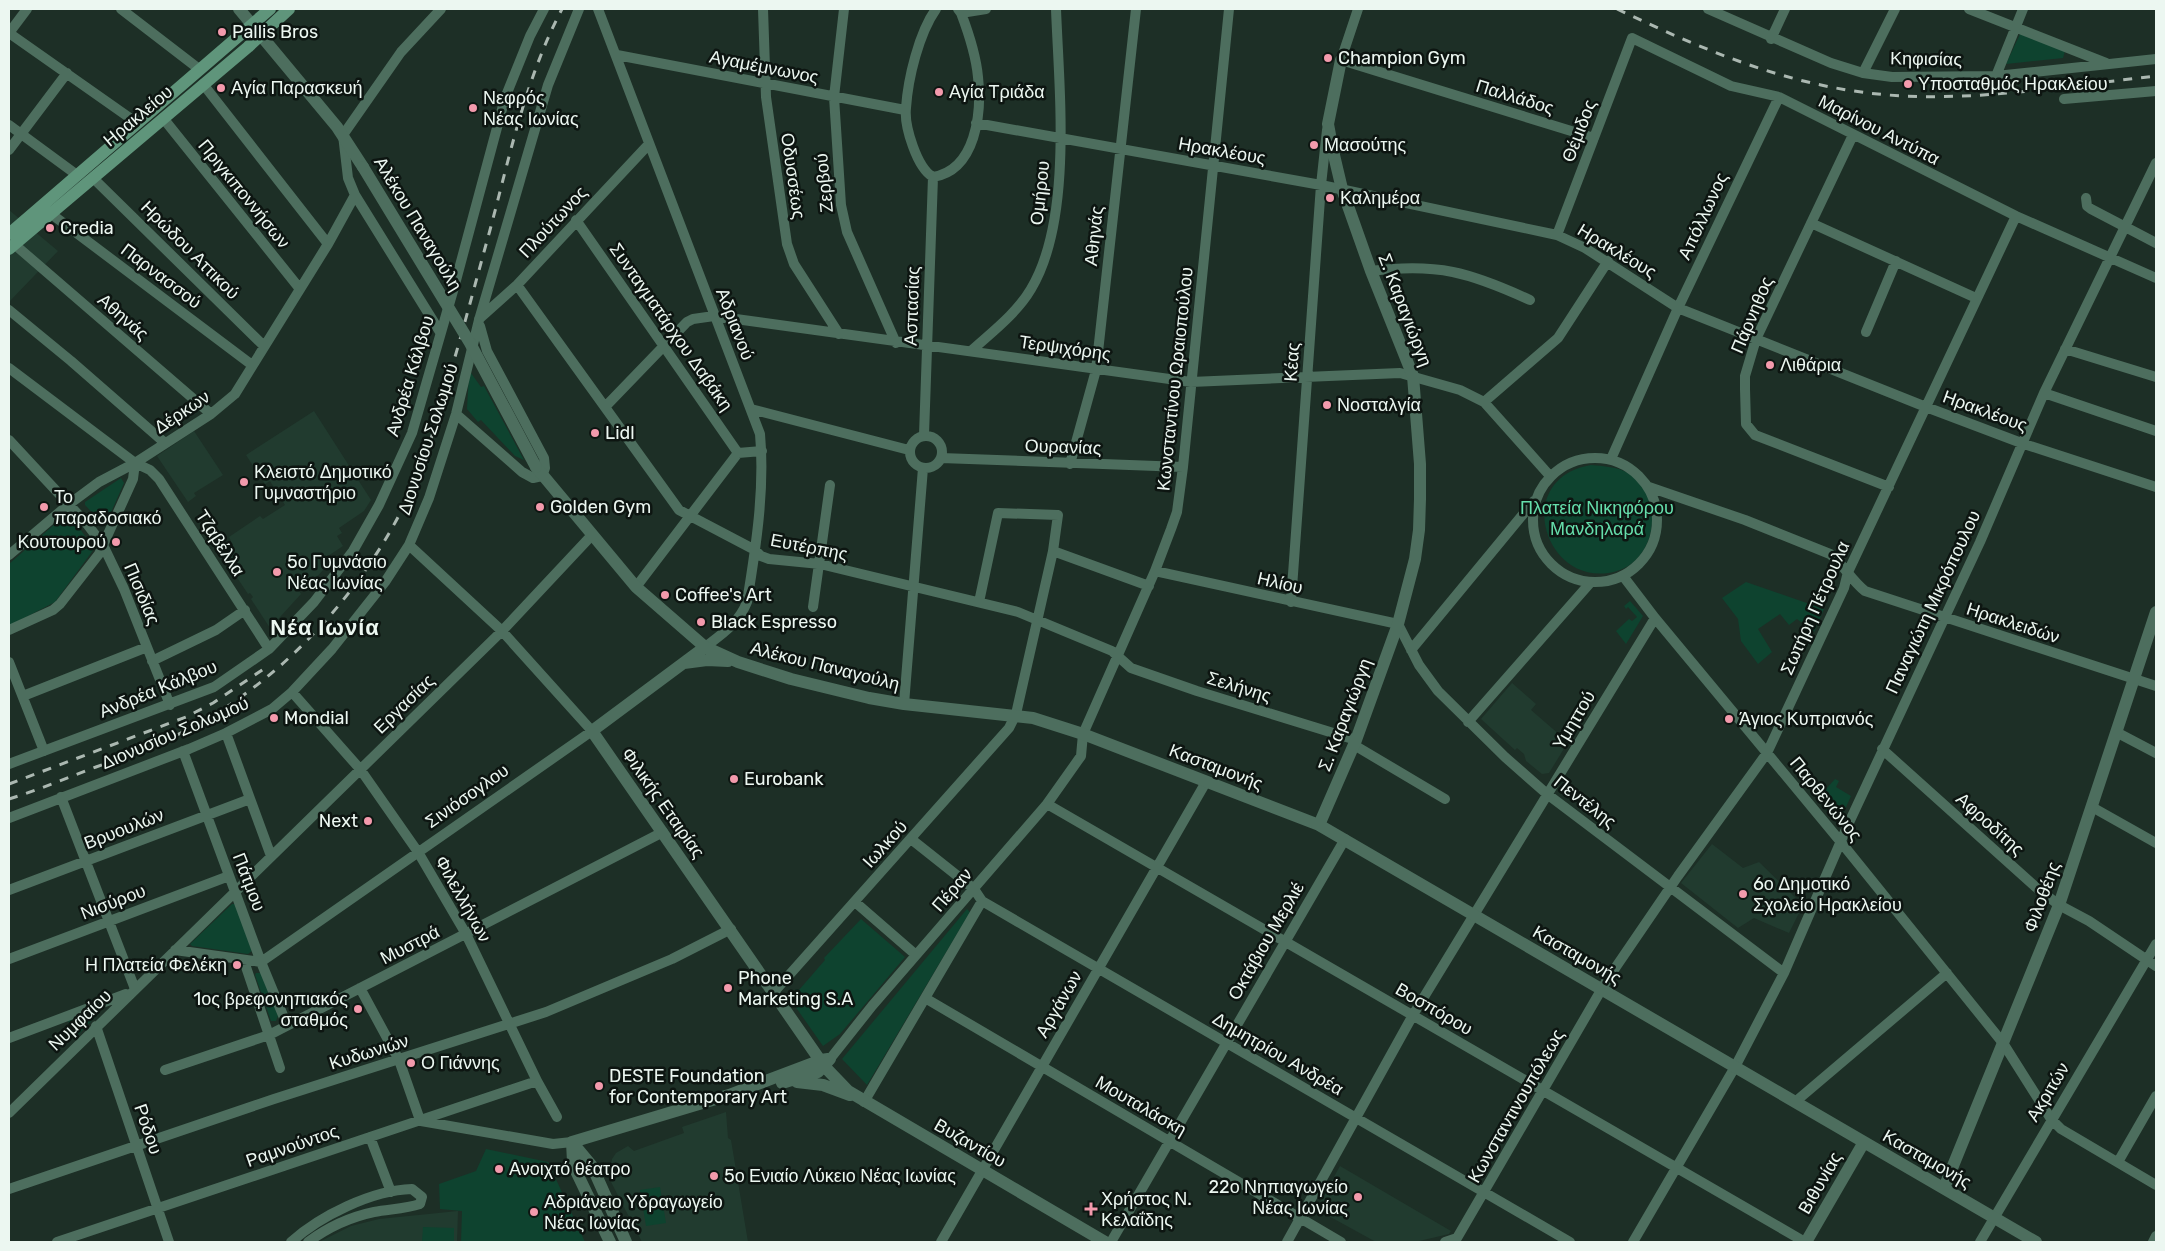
<svg xmlns="http://www.w3.org/2000/svg" width="2165" height="1251" viewBox="0 0 2165 1251" font-family="Rubik,sans-serif">
  <style>
    .built { fill: #213b2f }
    .green { fill: #0e432f }
    .lines { fill: none; stroke-linecap: round; stroke-linejoin: round }
    .minor { stroke: #4d6e5e; stroke-width: 10 }
    .tertiary { stroke: #4d6e5e; stroke-width: 12 }
    .secondary { stroke: #5f957b; stroke-width: 12 }
    .rail { stroke: #abb8b1; stroke-width: 3; stroke-dasharray: 9 9; stroke-linecap: butt }
    .tertiary-bridge { stroke: #4d6e5e; stroke-width: 12 }
    .poi-dot { fill: #f39aac; stroke: #0d1511; stroke-width: 2 }
    .labels { text-anchor: middle; dominant-baseline: central; stroke-width: 5; stroke-linejoin: round; paint-order: stroke }
    .poi-label { font-size: 18px; fill: #ecf7f1; stroke: #0d1511; text-anchor: start }
    .street-label { font-size: 18px; fill: #ecf7f1; stroke: #0d1511 }
    .park-label { font-size: 18px; fill: #65deab; stroke: #0d1511 }
    .district-label { font-size: 22px; font-weight: bold; letter-spacing: 1px; fill: #ecf7f1; stroke: #0d1511 }
  </style>
  <rect width="100%" height="100%" fill="#1d2f26"/>
  <!-- built -->
  <path class="built" d="M9,210l49,41 -49,51z
    M314,411l57,89 -7,11 -25,17 3,5 -5,3 6,10 -15,10 3,5 -23,26 -5,-3 -5,5 3,5 -31,34 -19,-29 2,-2 -3,-4 -2,1 -30,-45 13,-8 -2,-4 31,-21 3,3 22,-14 -15,-24 -5,3 -19,-29z
    M194,431l29,44 -29,18 2,3 -8,6 -31,-46z
    M1512,683l24,21 -5,6 37,32 -19,31 -7,1 -16,-13 -2,-7 -7,-6 -2,2 -34,-31z
    M1712,844l31,24 16,-6 44,43 -14,28 -35,-15 -16,10 -57,-45z
    M726,1112l2,26 3,2 17,102h-106l-31,-60 -2,-9 3,-14 4,-6 12,-7 6,5 50,-18 -2,-6z
    M1340,1166l111,65 -2,3 -34,8h-39l-60,-33z
    M458,1211l-1,31h-138l32,-16 28,-7z"/>
  <!-- green -->
  <path class="green" d="M2021,32l44,19 -2,7 -57,6z
    M469,373h2l10,14 3,-1 40,74 -9,-4 -34,-36 -3,2 -11,-13z
    M1591,465c12,1 27,2 37,8 37,22 30,86 -11,98 -71,21 -108,-92 -26,-106z
    M121,478l3,5 -19,43 -20,-21v-3z
    M64,516h7l23,33 -39,53 -46,24v-62z
    M1746,582l78,27 -10,23 -17,-13 -8,6 -9,-11 -22,15 14,23 -14,12 -17,-23 -3,-22 -16,-21z
    M1630,601l13,15 -17,28 -10,-13 13,-12 3,2 5,-4 -9,-10 -2,2 -2,-3z
    M1835,779l4,2 -3,6 15,9 -9,20 -9,2 -16,-19z
    M232,904h3l17,47 -4,3 -56,-8 -2,-2z
    M967,909l3,3 -103,173 -25,-26z
    M861,919l44,38 -65,77 -17,12 -33,-47 6,-10 3,1 26,-30 -1,-2z
    M256,973h5l17,43 -2,5h-5l-16,-46z
    M94,1012l2,4 -20,21 -8,-16z
    M486,1149l62,13 37,80h-124l1,-31 -22,-2 -1,-25 37,-13z
    M660,1187l6,36 -20,3 -6,-36z
    M423,1227l31,1v14h-32z"/>
  <g class="lines">
    <!-- minor -->
    <path class="minor" d="M121,9l78,60
      M598,9l162,425c5,55 -4,113 -13,168 -8,21 -25,32 -42,45
      M763,9l3,88 21,147 7,20 45,70
      M844,9l-10,88 7,108 6,27 49,111
      M936,9c-17,24 -28,69 -30,99 -2,18 11,60 27,69 43,-7 49,-64 45,-100 -2,-22 -9,-43 -17,-64l-3,-4
      M1358,9l-17,51 253,78
      M1708,9l123,54 32,10 29,4 104,-1 160,-17
      M1969,9l137,54
      M961,13l25,-4
      M9,33l128,90
      M9,33l18,-24
      M1771,39l14,-30
      M617,55l288,55
      M1863,73l32,-64
      M1996,76l27,-67
      M203,84l125,160
      M2064,99l92,-8
      M163,118l137,171
      M976,123l345,62 236,50 28,13 93,60 248,99 98,37 132,43
      M9,125l68,50
      M1853,135l-97,204 -11,37v13l1,35 9,11 134,52
      M9,150l58,-77
      M93,178l171,168
      M2086,198l1,8 4,3 65,34
      M50,213l202,152
      M576,220l162,233
      M1811,223l165,75
      M1557,235l75,-197 99,48 48,11 237,119 140,62
      M14,244l197,170
      M1371,271c67,-8 98,1 159,29
      M517,285l162,225 76,40 6,6 8,3 51,5 198,48 94,39 19,17 66,23 159,49
      M9,310l62,51 94,82
      M479,319l38,-34 132,-141
      M440,332l-85,-137 -7,-17 -5,-43 58,-83 40,-43
      M1866,332l30,-71
      M2065,349l91,28
      M971,351c21,-19 46,-38 60,-62 42,-70 28,-200 25,-280
      M9,368l126,95 15,7 9,9 110,170
      M2044,393l112,38
      M1484,402l74,-64 50,-77
      M605,407l82,-85 6,-3 21,-3 477,66 209,-9 60,17 24,12 66,74
      M751,409l158,41
      M456,414l66,58 11,6 9,-2 3,-8 -1,-10 -57,-107 -7,-25
      M924,435l9,-258
      M910 452a16 16 0 1 1 32 0a16 16 0 1 1-32 0Z
      M9,440l78,84 16,21 21,44 46,116
      M738,453l24,-2
      M1533 520a62 62 0 1 1 124 0a62 62 0 1 1-124 0Z
      M941,458l242,9
      M1611,459l67,-151 101,-211
      M1070,464l26,-94 40,-361
      M1649,487l96,33 85,34c14,11 21,26 35,37l291,95
      M1053,551l96,35
      M9,555l59,-50 31,-23 36,-19 76,-49 24,-20 93,-150 27,-49
      M1155,571l243,53 21,41 19,26 67,66 42,37 237,179
      M1623,576l32,42 185,223 163,202 48,76 10,10 95,56
      M636,587l102,-134
      M1291,602l30,-417 6,-55
      M813,607l17,-122
      M9,630l44,-20 7,-6 39,-50 34,-75 2,-16
      M1411,650l123,-149
      M152,661l64,-31 29,-20
      M9,662l35,89
      M292,692l68,77 58,83 48,82 71,147 20,36
      M23,696l124,-49
      M904,704l19,-236
      M1468,722l123,-140
      M2116,732l40,21
      M226,733l45,123
      M1354,745l91,54
      M1882,749l156,140 21,16 30,16 67,45
      M183,751l78,211 26,63
      M9,764l205,-77 55,-38 45,-47 39,-51 26,-46 33,-72 43,-149 50,-186 25,-62 14,-27
      M61,797l74,192
      M1047,804l758,438
      M2092,807l64,36
      M9,818l180,-69 37,-16 46,-24 20,-17 40,-43 53,-67 24,-37 20,-47 27,-84 23,-94 69,-235 31,-76
      M911,839l63,50 8,12 588,341
      M9,890l241,-91
      M855,902l61,53
      M175,950l86,12 331,-231 -90,-100 -93,-86
      M9,959l220,-83
      M244,961l36,107
      M360,988l39,72 21,60
      M774,992l235,-264 7,-14 37,-163 5,-36 -60,-2 -19,89
      M925,998l416,244
      M96,1026l73,216
      M9,1038l117,-44
      M830,1059l42,-53 175,-202 34,-48 2,-22 72,-163 16,-42 6,-17 6,-45 46,-458
      M165,1070l104,-35 394,-203
      M864,1102l118,-201
      M1795,1102l152,-129
      M9,1113l493,-482 90,-96
      M421,1121l132,23 19,-2
      M370,1137l21,55
      M2118,1162l38,-66
      M9,1189l265,-90 272,-87 126,-53 59,-30
      M1457,1238l150,-258 71,-104 89,-123 77,-165 4,-16 168,-356
      M57,1242l480,-161
      M291,1242c29,-26 81,-52 121,-53l10,8 -2,7c-15,5 -31,5 -46,8 -24,5 -47,16 -66,30
      M941,1242l265,-460
      M1111,1242l234,-403
      M1287,1242l126,-227 242,-397
      M1445,1242l12,-4
      M1633,1242l102,-175 49,-94 63,-146 133,-285 64,-149 112,-230
      M1980,1242l176,-298
      M2153,1242l3,-6"/>
    <!-- tertiary -->
    <path class="tertiary" d="M239,9l98,118 26,40
      M536,467l100,120 69,60 33,15 53,17 78,19 35,6 129,14 50,16 236,91 717,417
      M705,647l-113,84 232,335 24,25 257,151
      M684,663l23,-3 21,1
      M1319,825l37,-85 42,-116 17,-65 4,-29 1,-31v-35l-7,-88 -42,-105 -29,-82 -9,-38 -5,-27 13,-64
      M797,1082l26,3 27,10
      M782,1083l36,-11 12,-13
      M572,1142l157,-47 92,-35 7,-1
      M572,1142l20,24 34,76
      M572,1142l1,20 3,9 34,71
      M1944,1188l115,-283 97,-293
      M1806,1242l58,-100"/>
    <!-- secondary -->
    <path class="secondary" d="M9,234l261,-225
      M9,249l239,-202 41,-38"/>
    <!-- rail -->
    <path class="rail" d="M1617,9c93,44 182,82 287,87 84,4 169,-11 252,-20
      M9,784l177,-67 27,-14 55,-37
      M9,799c29,-9 58,-21 87,-32 31,-11 62,-22 91,-37 102,-53 185,-148 230,-252 10,-23 17,-49 24,-74 18,-58 33,-116 49,-174 20,-75 36,-153 72,-221"/>
    <!-- tertiary-bridge -->
    <path class="tertiary-bridge" d="M363,167l107,176 66,124"/>
  </g>
  <!-- markers -->
  <g class="poi-dot">
    <circle cx="222" cy="32" r="5"/>
    <circle cx="1328" cy="58" r="5"/>
    <circle cx="1908" cy="84" r="5"/>
    <circle cx="221" cy="88" r="5"/>
    <circle cx="939" cy="92" r="5"/>
    <circle cx="473" cy="108" r="5"/>
    <circle cx="1314" cy="145" r="5"/>
    <circle cx="1330" cy="198" r="5"/>
    <circle cx="50" cy="228" r="5"/>
    <circle cx="1770" cy="365" r="5"/>
    <circle cx="1327" cy="405" r="5"/>
    <circle cx="595" cy="433" r="5"/>
    <circle cx="244" cy="482" r="5"/>
    <circle cx="44" cy="507" r="5"/>
    <circle cx="540" cy="507" r="5"/>
    <circle cx="116" cy="542" r="5"/>
    <circle cx="277" cy="572" r="5"/>
    <circle cx="665" cy="595" r="5"/>
    <circle cx="701" cy="622" r="5"/>
    <circle cx="274" cy="718" r="5"/>
    <circle cx="1729" cy="719" r="5"/>
    <circle cx="734" cy="779" r="5"/>
    <circle cx="368" cy="821" r="5"/>
    <circle cx="1743" cy="894" r="5"/>
    <circle cx="237" cy="965" r="5"/>
    <circle cx="728" cy="988" r="5"/>
    <circle cx="358" cy="1009" r="5"/>
    <circle cx="411" cy="1063" r="5"/>
    <circle cx="599" cy="1086" r="5"/>
    <circle cx="499" cy="1169" r="5"/>
    <circle cx="714" cy="1176" r="5"/>
    <circle cx="1358" cy="1197" r="5"/>
    <path d="M1088.5 1201.5h5v5h5v5h-5v5h-5v-5h-5v-5h5z"/>
    <circle cx="534" cy="1212" r="5"/>
  </g>
  <g class="labels">
    <!-- poi labels -->
    <g class="poi-label">
      <text x="232" y="32">Pallis Bros</text>
      <text x="1338" y="58">Champion Gym</text>
      <text x="1918" y="84">Υποσταθμός Ηρακλείου</text>
      <text x="231" y="88">Αγία Παρασκευή</text>
      <text x="949" y="92">Αγία Τριάδα</text>
      <text x="483" y="98">Νεφρός<tspan x="483" dy="21">Νέας Ιωνίας</tspan></text>
      <text x="1324" y="145">Μασούτης</text>
      <text x="1340" y="198">Καλημέρα</text>
      <text x="60" y="228">Credia</text>
      <text x="1780" y="365">Λιθάρια</text>
      <text x="1337" y="405">Νοσταλγία</text>
      <text x="605" y="433">Lidl</text>
      <text x="254" y="472">Κλειστό Δημοτικό<tspan x="254" dy="21">Γυμναστήριο</tspan></text>
      <text x="54" y="497">Το<tspan x="54" dy="21">παραδοσιακό</tspan></text>
      <text x="550" y="507">Golden Gym</text>
      <text x="106" y="542" text-anchor="end">Κουτουρού</text>
      <text x="287" y="562">5ο Γυμνάσιο<tspan x="287" dy="21">Νέας Ιωνίας</tspan></text>
      <text x="675" y="595">Coffee's Art</text>
      <text x="711" y="622">Black Espresso</text>
      <text x="284" y="718">Mondial</text>
      <text x="1739" y="719">Άγιος Κυπριανός</text>
      <text x="744" y="779">Eurobank</text>
      <text x="358" y="821" text-anchor="end">Next</text>
      <text x="1753" y="884">6ο Δημοτικό<tspan x="1753" dy="21">Σχολείο Ηρακλείου</tspan></text>
      <text x="227" y="965" text-anchor="end">Η Πλατεία Φελέκη</text>
      <text x="738" y="978">Phone<tspan x="738" dy="21">Marketing S.A</tspan></text>
      <text x="348" y="999" text-anchor="end">1ος βρεφονηπιακός<tspan x="348" dy="21">σταθμός</tspan></text>
      <text x="421" y="1063">Ο Γιάννης</text>
      <text x="609" y="1076">DESTE Foundation<tspan x="609" dy="21">for Contemporary Art</tspan></text>
      <text x="509" y="1169">Ανοιχτό θέατρο</text>
      <text x="724" y="1176">5ο Ενιαίο Λύκειο Νέας Ιωνίας</text>
      <text x="1348" y="1187" text-anchor="end">22ο Νηπιαγωγείο<tspan x="1348" dy="21">Νέας Ιωνίας</tspan></text>
      <text x="1101" y="1199">Χρήστος Ν.<tspan x="1101" dy="21">Κελαΐδης</tspan></text>
      <text x="544" y="1202">Αδριάνειο Υδραγωγείο<tspan x="544" dy="21">Νέας Ιωνίας</tspan></text>
    </g>
    <!-- street labels -->
    <g class="street-label">
      <text transform="translate(1926 59) rotate(1)">Κηφισίας</text>
      <text transform="translate(764 67) rotate(11)">Αγαμέμνωνος</text>
      <text transform="translate(1515 97) rotate(17)">Παλλάδος</text>
      <text transform="translate(138 116) rotate(-40)">Ηρακλείου</text>
      <text transform="translate(1879 130) rotate(27)">Μαρίνου Αντύπα</text>
      <text transform="translate(1579 131) rotate(-69)">Θέμιδος</text>
      <text transform="translate(1222 151) rotate(10)">Ηρακλέους</text>
      <text transform="translate(793 176) rotate(82)">Οδυσσέως</text>
      <text transform="translate(824 183) rotate(-96)">Ζερβού</text>
      <text transform="translate(1040 193) rotate(-84)">Ομήρου</text>
      <text transform="translate(244 194) rotate(51)">Πριγκιποννήσων</text>
      <text transform="translate(1703 216) rotate(-65)">Απόλλωνος</text>
      <text transform="translate(553 222) rotate(-47)">Πλούτωνος</text>
      <text transform="translate(418 224) rotate(59)">Αλέκου Παναγούλη</text>
      <text transform="translate(1094 236) rotate(-84)">Αθηνάς</text>
      <text transform="translate(190 250) rotate(45)">Ηρώδου Αττικού</text>
      <text transform="translate(1617 251) rotate(31)">Ηρακλέους</text>
      <text transform="translate(161 276) rotate(37)">Παρνασσού</text>
      <text transform="translate(912 306) rotate(-88)">Ασπασίας</text>
      <text transform="translate(1405 310) rotate(69)">Σ. Καραγιώργη</text>
      <text transform="translate(1752 315) rotate(-67)">Πάρνηθος</text>
      <text transform="translate(123 317) rotate(41)">Αθηνάς</text>
      <text transform="translate(735 324) rotate(69)">Αδριανού</text>
      <text transform="translate(671 327) rotate(55)">Συνταγματάρχου Δαβάκη</text>
      <text transform="translate(1065 348) rotate(8)">Τερψιχόρης</text>
      <text transform="translate(1292 362) rotate(-86)">Κέας</text>
      <text transform="translate(410 376) rotate(-73)">Ανδρέα Κάλβου</text>
      <text transform="translate(1175 379) rotate(-84)">Κωνσταντίνου Ωραιοπούλου</text>
      <text transform="translate(1985 411) rotate(20)">Ηρακλέους</text>
      <text transform="translate(182 412) rotate(-34)">Δέρκων</text>
      <text transform="translate(428 439) rotate(-72)">Διονυσίου Σολωμού</text>
      <text transform="translate(1063 447) rotate(2)">Ουρανίας</text>
      <text transform="translate(220 543) rotate(57)">Τζαβέλλα</text>
      <text transform="translate(809 547) rotate(11)">Ευτέρπης</text>
      <text transform="translate(1280 583) rotate(13)">Ηλίου</text>
      <text transform="translate(142 594) rotate(67)">Πισιδίας</text>
      <text transform="translate(1933 602) rotate(-65)">Παναγιώτη Μικρόπουλου</text>
      <text transform="translate(1815 608) rotate(-66)">Σωτήρη Πέτρουλα</text>
      <text transform="translate(2013 623) rotate(18)">Ηρακλειδών</text>
      <text transform="translate(825 666) rotate(14)">Αλέκου Παναγούλη</text>
      <text transform="translate(1239 687) rotate(17)">Σελήνης</text>
      <text transform="translate(158 689) rotate(-22)">Ανδρέα Κάλβου</text>
      <text transform="translate(404 704) rotate(-44)">Εργασίας</text>
      <text transform="translate(1345 715) rotate(-69)">Σ. Καραγιώργη</text>
      <text transform="translate(1574 720) rotate(-59)">Υμηττού</text>
      <text transform="translate(175 733) rotate(-23)">Διονυσίου Σολωμού</text>
      <text transform="translate(1216 767) rotate(21)">Κασταμονής</text>
      <text transform="translate(467 796) rotate(-35)">Σινιόσογλου</text>
      <text transform="translate(1826 799) rotate(51)">Παρθενώνος</text>
      <text transform="translate(1585 802) rotate(38)">Πεντέλης</text>
      <text transform="translate(663 803) rotate(55)">Φιλικής Εταιρίας</text>
      <text transform="translate(1990 824) rotate(42)">Αφροδίτης</text>
      <text transform="translate(124 829) rotate(-21)">Βρυουλών</text>
      <text transform="translate(885 844) rotate(-48)">Ιωλκού</text>
      <text transform="translate(249 882) rotate(69)">Πάτμου</text>
      <text transform="translate(952 890) rotate(-49)">Πέραν</text>
      <text transform="translate(2042 897) rotate(-70)">Φιλοθέης</text>
      <text transform="translate(463 899) rotate(61)">Φιλελλήνων</text>
      <text transform="translate(113 902) rotate(-21)">Νισύρου</text>
      <text transform="translate(1266 941) rotate(-60)">Οκτάβιου Μερλιέ</text>
      <text transform="translate(410 945) rotate(-27)">Μυστρά</text>
      <text transform="translate(1577 955) rotate(30)">Κασταμονής</text>
      <text transform="translate(1059 1004) rotate(-60)">Αργάνων</text>
      <text transform="translate(1434 1009) rotate(30)">Βοσπόρου</text>
      <text transform="translate(80 1020) rotate(-44)">Νυμφαίου</text>
      <text transform="translate(369 1052) rotate(-17)">Κυδωνιών</text>
      <text transform="translate(1278 1054) rotate(30)">Δημητρίου Ανδρέα</text>
      <text transform="translate(2048 1092) rotate(-59)">Ακριτών</text>
      <text transform="translate(1141 1106) rotate(30)">Μουταλάσκη</text>
      <text transform="translate(1516 1106) rotate(-60)">Κωνσταντινουπόλεως</text>
      <text transform="translate(148 1129) rotate(71)">Ρόδου</text>
      <text transform="translate(970 1143) rotate(30)">Βυζαντίου</text>
      <text transform="translate(292 1146) rotate(-19)">Ραμνούντος</text>
      <text transform="translate(1927 1159) rotate(30)">Κασταμονής</text>
      <text transform="translate(1820 1183) rotate(-60)">Βιθυνίας</text>
    </g>
    <!-- park labels -->
    <g class="park-label">
      <text x="1597" y="508">Πλατεία Νικηφόρου<tspan x="1597" dy="21">Μανδηλαρά</tspan></text>
    </g>
    <!-- district labels -->
    <g class="district-label">
      <text x="325" y="627">Νέα Ιωνία</text>
    </g>
  </g>
  <!-- border -->
  <rect width="2165" height="1251" fill="none" stroke="#ecf7f1" stroke-width="20"/>
</svg>
